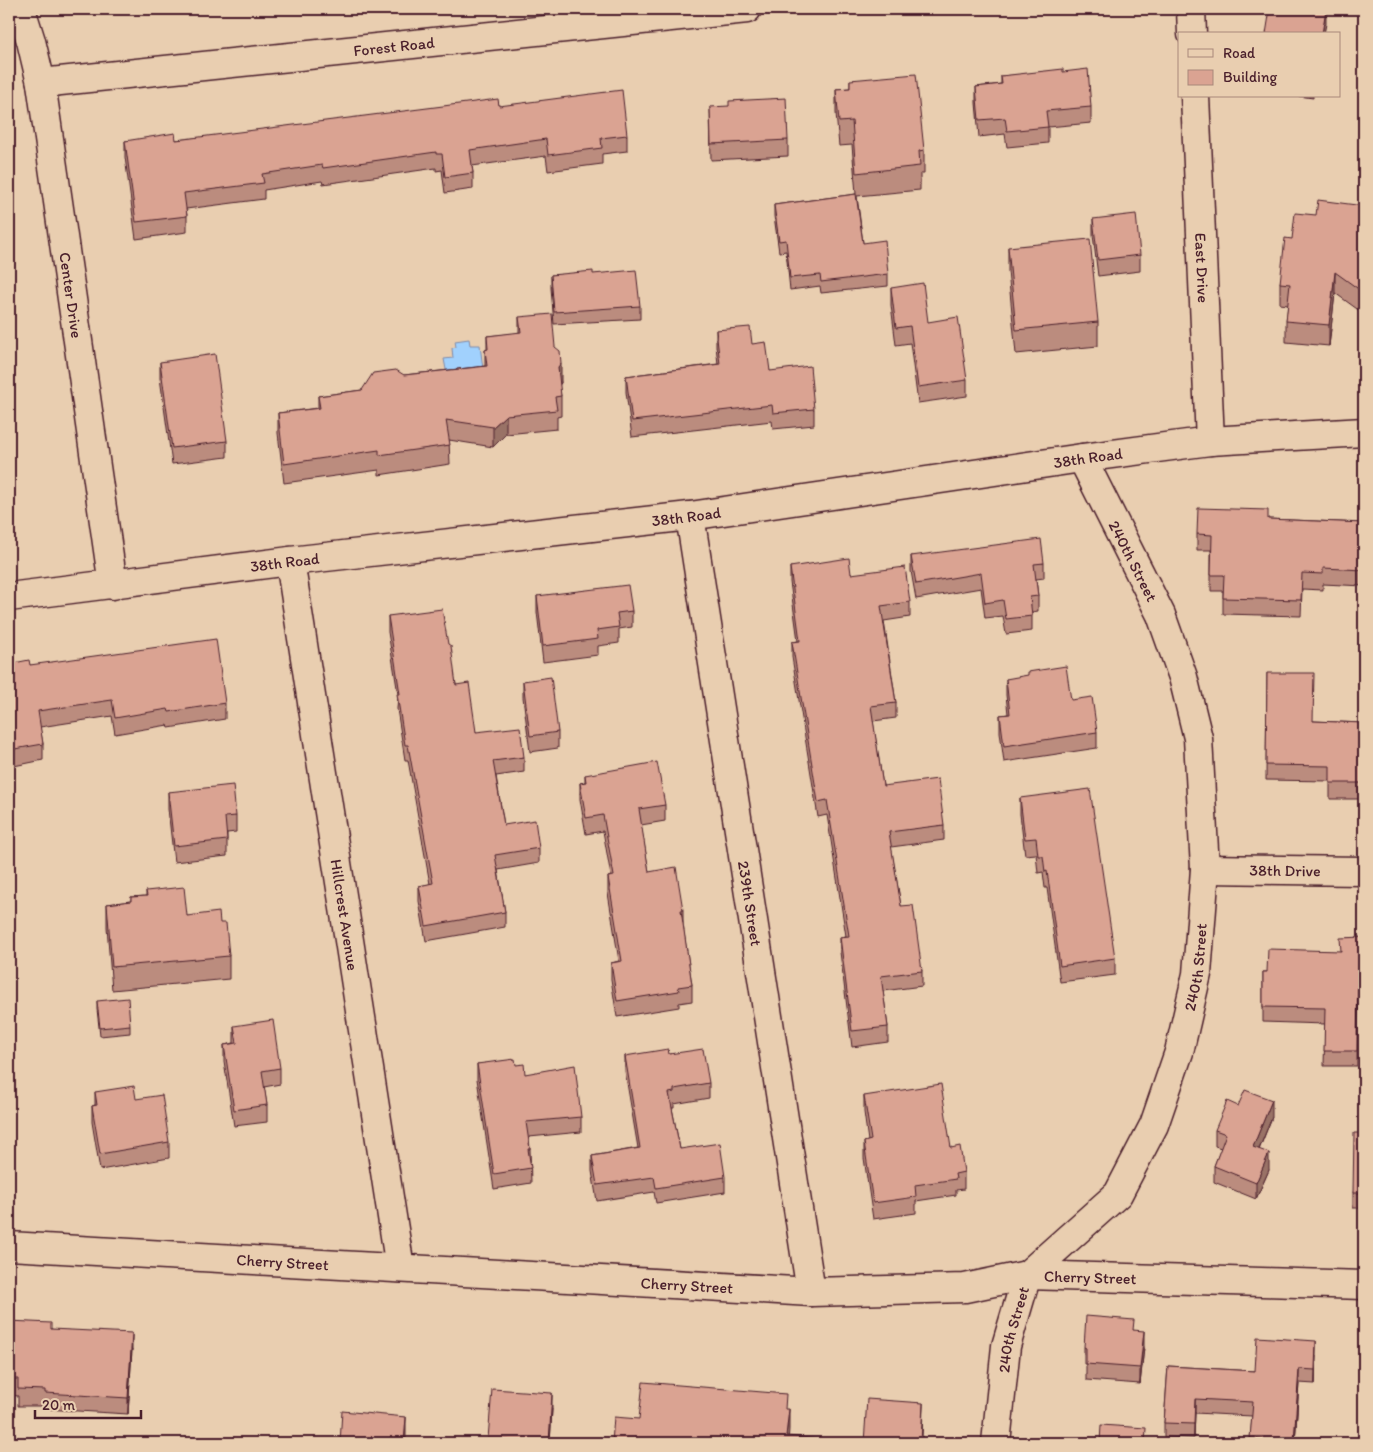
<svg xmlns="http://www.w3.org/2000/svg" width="1373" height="1452" viewBox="0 0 1373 1452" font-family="Itim,sans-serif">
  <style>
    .water { fill: #a1d1fd; stroke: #7e8aa9 }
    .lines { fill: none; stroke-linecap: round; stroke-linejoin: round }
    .street-casing { stroke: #4a1f2b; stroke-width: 31 }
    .street { stroke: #e9ceb0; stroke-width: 28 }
    .wall { fill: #bb8c7e; stroke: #4a1f2b }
    .shaded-wall { fill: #997266; stroke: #4a1f2b }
    .building { fill: #daa392; stroke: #4a1f2b }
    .labels { text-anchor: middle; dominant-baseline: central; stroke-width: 4; stroke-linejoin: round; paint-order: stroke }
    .street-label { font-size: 16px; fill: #4a1f2b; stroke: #e9ceb0 }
  </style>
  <rect width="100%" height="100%" fill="#e9ceb0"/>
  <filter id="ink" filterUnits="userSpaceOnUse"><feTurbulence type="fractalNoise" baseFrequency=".02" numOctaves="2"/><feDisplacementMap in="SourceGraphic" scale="10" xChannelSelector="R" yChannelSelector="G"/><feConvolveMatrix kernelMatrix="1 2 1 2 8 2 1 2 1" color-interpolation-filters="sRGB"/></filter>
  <g filter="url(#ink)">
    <!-- water -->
    <path class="water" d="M469,339l1,6h10l7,56 -39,-21 -4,-21 9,-1 -1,-10 4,-1 -1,-6z"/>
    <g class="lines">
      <!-- street casing -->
      <g class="street-casing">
        <g id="street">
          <path id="s1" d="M21,9l10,32 10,42 72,502"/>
          <path d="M1191,9l1,25"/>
          <path id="s2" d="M41,83l706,-74"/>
          <path id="s3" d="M1195,96l15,345"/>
          <path id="s4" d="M690,516l121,776"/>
          <path id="s5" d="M290,561l110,707"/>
          <path id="s6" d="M9,597l281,-36 400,-45 392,-58 128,-17 154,-9"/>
          <path id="s7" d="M1205,869l159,2"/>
          <path id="s8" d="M9,1246l802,46 154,-4 62,-13 337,10"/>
          <path id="s9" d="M996,1443l10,-97 21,-71 91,-81 36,-69 25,-73 18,-78 8,-105 -7,-131 -15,-61 -22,-62 -79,-157"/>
        </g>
      </g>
      <!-- street -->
      <use href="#street" class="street"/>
    </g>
    <!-- wall -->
    <path class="wall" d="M1063,72l28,35v16l-43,4v16l-41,4 -2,-13 -26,3 -3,-34v-16l25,-3v-8z
      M850,80l74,70v24h-4v16l-63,6 6,47 25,31v12l-67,7 -1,-7 -30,4 -4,-39 -7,1 -5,-36v-11l82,-11 -4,-49 -13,1 -3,-33v-24l14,-1z
      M1299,96h14v2z
      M499,106l128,29v16l-25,3v10l-54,7 -2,-15 -74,10 1,7v16l-28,4 -3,-23 -6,1v-3l-113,16 -1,-3 -58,9v9l-78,10 1,7v16l-51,7 -11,-82v-16l51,-1z
      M710,107l78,33v16l-77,4z
      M1364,206v108l-29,-21 -6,53 -43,-4v-21l2,-16 -8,-1v-21l12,-44 24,-24z
      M1093,219l47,36v16l-42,5 -5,-41z
      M1008,247l90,75v24l-82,8 -8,-83z
      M593,274l47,32v13l-86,5 -3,-36v-13z
      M891,288l37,34 39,58v16l-49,7 -8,-60 -14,2 -5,-40z
      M519,317l36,30 6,36 -2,2 2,11v20l-4,1v12l-51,5 -13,13 -44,-7 1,24 -71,11v-5l-95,13 -6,-50v-20l40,-5v-12l44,-6 42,-15 81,-9v-16h2v-14l32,-3z
      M716,330l36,14 18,27 44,38v16l-41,4 -1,-8 -140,16 -6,-45v-16l92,-12 -2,-18z
      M160,362l67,79v16l-55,7 -12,-86z
      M1268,519l96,4v63l-41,-2v6l-21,-1 -1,27 -78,-2v-23h-12v-41h-14v-16z
      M911,556l133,7v15l-8,1 2,17v15l-6,1v19l-26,3 -3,-18 -18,2 -4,-30 -65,11 -5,-28z
      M790,567l61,7 59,28v15l-26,4 12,82v15l-23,3 10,65 61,39v15l-53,7 10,59 21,65v15l-39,5 5,36v15l-36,5 -12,-95v-15l6,-1 -19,-121 -9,2 -26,-160v-15l6,-1 -8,-59z
      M537,596l95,15v16l-13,2v14l-21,3v9l-55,7 -6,-50z
      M388,616l60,28 8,41 20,47 48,25v15l-28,4 8,49 35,23v15l-41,7 7,42v15l-79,14 -7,-40v-15l11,-2 -22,-124h-3l-8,-51 1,-15 -10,-62z
      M9,664l21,1 195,38v16l-56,9 -1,-3 -53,9 -3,-18 -72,11 3,17v16l-34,7z
      M1267,673l46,48 51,2v76h-34v-18l-64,-1z
      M1006,679l65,21 26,32v16l-93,14 -4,-30v-17l8,-1 -2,-19z
      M523,681l35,51v16l-28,4 -7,-55z
      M585,775l80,30v16l-24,4 8,47 34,38v16l9,59v16l-13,2v4l-62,10 -6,-38v-16l8,-2 -11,-68v-16l3,-1 -8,-45 -17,3 -6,-35v-16l5,-1z
      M168,792l68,24v16l-9,1v23l-53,6 -6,-53z
      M1020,798l95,160v17l-55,7 -13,-94h-2l-2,-16 -5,1 -2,-19 -11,1 -5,-41z
      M146,891l41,25 33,7 9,33v23l-117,11 -5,-63v-23l24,-3v-4l15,-1z
      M1364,937v67h-6l-1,62h-33l1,-42 -62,-2v-50h4l73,-21z
      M97,1001l33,24v8l-30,3 -3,-27z
      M234,1026l46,42v16l-16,3 3,18v17l-33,4 -10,-65v-16l10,-2z
      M669,1054l40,29v15l-35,6v4h-2l8,41 45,28v15l-69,11 -2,-11 -57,9 -5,-30v-15l46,-8 -13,-77v-15z
      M477,1064l39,1 9,9 56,43v15l-52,5 1,12 1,34 -37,6 -17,-110z
      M95,1092l74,50v16l-69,12 -8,-48v-16l3,-1z
      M864,1096l87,52 13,24v17l-8,1v5l-40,6v12l-43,6 -9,-61v-16l4,-1 -4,-29z
      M1238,1106l34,11 -13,33 10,20 -13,29 -42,-17v-16l7,-18 -6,-2v-16z
      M1364,1133v75h-11v-15z
      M9,1321l42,8 81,20 -4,65 -83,-5v-3h-27v-10l-9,-1z
      M1134,1330l10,17 -4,37 -54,-4v-16h-2v-17z
      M1316,1356l-1,28 -16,-1 -4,60h-45l2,-27 -57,-3 -1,25 -30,-1v-14l4,-57 87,5z
      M552,1409l-2,34h-62v-4z"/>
    <!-- shaded-wall -->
    <path class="shaded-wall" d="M1326,9v15l-2,10h-2z
      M1335,272v21l-6,53v-21z
      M561,363v20l-3,4v-20z
      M506,415v19l-13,13v-20z
      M1272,1100v17l-19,47v-17z
      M1269,1153v17l-13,29v-16z
      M1144,1331v16l-4,37v-16z
      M132,1333v16l-4,65v-16z
      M1316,1341v15l-1,28v-14z
      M1299,1369v14l-4,60h-1z
      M552,1393v16l-2,34h-1z
      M1195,1399v14l-1,25v-14z
      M923,1403l-1,40h-1z
      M789,1409v20l-1,14 -2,-7z
      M406,1417v26h-2z"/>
    <!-- building -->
    <path class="building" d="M1270,9h56l-4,25h-56z
      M1063,69v3l25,-3 3,38 -45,4 2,16 -41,4 -2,-13 -26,2 -3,-33 26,-3 -1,-8z
      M916,74l8,76 -5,1 1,15 -64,7 -4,-52 -13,1 -3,-33 14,-1v-8z
      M622,90l5,45 -26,3 1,10 -54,7 -2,-16 -76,11 3,23 -28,4 -3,-23h-6v-2l-113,16 -1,-3 -60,9 2,9 -80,10 3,23 -51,6 -11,-81 50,-8 1,7 322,-41 1,7z
      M786,98l2,42 -77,4 -1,-37 19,-1v-5z
      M856,194l7,49 22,-3 3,34 -67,8 -1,-7 -30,3 -4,-38 -7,1 -5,-36z
      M1318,200l46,6v87l-29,-21 -6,53 -43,-4 4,-37 -10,-1 5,-45 7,1 3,-26 21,2z
      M1136,214l4,41 -42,5 -5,-41z
      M1090,239l8,83 -82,8 -8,-83z
      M636,270l4,36 -86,6 -3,-37 42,-4v3z
      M923,283l5,39 30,-5 9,63 -49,7 -8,-61 -14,2 -5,-40z
      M552,314l3,33 5,4 1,12 -3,4 3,29 -6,1 2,13 -51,5 -13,12 -47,-7 4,25 -71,10v-5l-95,14 -6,-51 42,-5 -2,-12 44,-6 11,-17 23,-3 8,5 83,-9 -2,-16 3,-1 -1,-13 34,-4 -2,-15z
      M750,327l2,17 14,-2 4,29 40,-5 4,43 -41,4 -1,-8 -140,16 -6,-45 94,-12 -4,-34z
      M215,354l12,87 -55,7 -12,-86z
      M1198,508l70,2v9l96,4v47l-41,-2v6l-21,-1 -1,27 -78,-2 1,-23h-13l1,-40 -15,-1z
      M1041,539l3,24 -10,1 4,32 -8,1 2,19 -26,3 -3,-19 -18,3 -4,-30 -65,11 -5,-28z
      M849,558l2,16 54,-7 5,35 -29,4 15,97 -25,3 12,80 55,-7 6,46 -55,7 12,74 12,-1 9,66 -41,5 7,51 -36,4 -12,-94 9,-1 -22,-136 -9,2 -26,-160 8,-1 -10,-74z
      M628,585l4,26 -15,2 2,14 -22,3 1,9 -55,7 -6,-50z
      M442,609l6,35 3,2 5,39 13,-2 7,49 44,-5 4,30 -31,4 11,64 31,-5 4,28 -44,7 10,57 -79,14 -7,-40 14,-3 -25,-138h-3l-8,-51h3l-12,-78z
      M216,639l9,64 -56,9 -1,-3 -53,9 -3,-18 -74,11 5,33 -34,6v-86l20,-4 1,5z
      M1066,666l5,34 21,-3 5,35 -93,14 -4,-31 10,-1 -4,-35 22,-4v-3z
      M1267,673h47l-1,48 51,2v60h-34v-17l-64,-1z
      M551,677l7,55 -28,4 -7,-55z
      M657,762l8,43 -26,4 10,63 27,-5 7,43h-2l11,75 -14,2 1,4 -62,10 -6,-38 11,-2 -14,-84 6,-1 -11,-61 -17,3 -6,-35 6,-1 -1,-7z
      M233,785l3,31 -11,1 2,23 -53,6 -6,-54z
      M1090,789l25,169 -55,8 -13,-95 -2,1 -2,-16h-5l-2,-18 -11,1 -5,-41z
      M184,887l3,29 32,-4 1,11h6l3,33 -117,11 -5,-63 24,-3v-4l16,-1 -1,-5z
      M1364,937v51h-6l-1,63h-33l1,-43 -62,-1v-35h4l1,-23 73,2 -1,-13z
      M128,998l2,27 -30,3 -3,-27z
      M273,1020l7,48 -18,3 5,34 -33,5 -10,-65 13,-2 -3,-17z
      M668,1049l1,5 34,-5 6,34 -35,6v3l-5,1 11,56 40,-6 5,34 -69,11 -2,-11 -57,8 -5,-29 48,-8 -15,-92z
      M515,1059l1,6 8,-1 1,10 50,-9 6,52 -55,5 4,27h-2l3,19 -37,6 -17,-110z
      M941,1084l10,64 9,-2 4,26 -9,2 1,5 -41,6 1,12 -43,6 -9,-61 7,-2 -7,-44z
      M134,1086l2,13 26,-4 7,47 -69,12 -8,-48 5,-1 -2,-13z
      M1245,1090l27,10 -19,47 16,6 -13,30 -42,-17 12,-32 -11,-4 12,-29 11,5z
      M1354,1133h10v60h-11z
      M1086,1316l48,4 -1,10 11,1 -4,37 -54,-4v-16l-2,-1z
      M9,1321l42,2v6l81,4 -4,65 -83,-5v-3l-27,-1v-10h-9z
      M1257,1337l59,4 -1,29 -16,-1 -5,72 -44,-3 3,-36 -58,-3 -1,25 -30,-1 4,-57 87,5z
      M643,1382l143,12 -1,15h4l-3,27 39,3v4h-213l2,-26 25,2z
      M492,1389l60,4 -3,50 -61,-4z
      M867,1399l56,4 -2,40h-57z
      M342,1411l64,6 -2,26h-64z
      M1101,1425l45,3 -1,15h-45z"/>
  </g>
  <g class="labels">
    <!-- street labels -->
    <g class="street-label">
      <text stroke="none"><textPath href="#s2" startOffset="355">Forest Road</textPath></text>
      <text stroke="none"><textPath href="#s3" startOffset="172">East Drive</textPath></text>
      <text stroke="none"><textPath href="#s1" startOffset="291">Center Drive</textPath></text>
      <text stroke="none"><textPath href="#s6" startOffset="1088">38th Road</textPath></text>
      <text stroke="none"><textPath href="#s6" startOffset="682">38th Road</textPath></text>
      <text transform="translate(1133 561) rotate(63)">240th Street</text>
      <text stroke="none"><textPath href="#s6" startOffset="278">38th Road</textPath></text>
      <text stroke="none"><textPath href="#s7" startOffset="80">38th Drive</textPath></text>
      <text stroke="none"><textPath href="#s4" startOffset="392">239th Street</textPath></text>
      <text stroke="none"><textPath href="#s5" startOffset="358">Hillcrest Avenue</textPath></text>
      <text stroke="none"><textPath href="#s9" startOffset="535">240th Street</textPath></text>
      <text stroke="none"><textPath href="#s8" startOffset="274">Cherry Street</textPath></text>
      <text stroke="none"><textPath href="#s8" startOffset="1084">Cherry Street</textPath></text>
      <text stroke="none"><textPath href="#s8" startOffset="679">Cherry Street</textPath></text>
      <text stroke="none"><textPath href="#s9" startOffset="115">240th Street</textPath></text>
    </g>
  </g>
  <!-- margin -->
  <rect width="1373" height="1452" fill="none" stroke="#e9ceb0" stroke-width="30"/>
  <rect x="15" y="15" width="1343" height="1422" fill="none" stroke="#4a1f2b" stroke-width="2" filter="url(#ink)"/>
  <!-- legend -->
  <rect x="1178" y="32" width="162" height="65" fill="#e9ceb0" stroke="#a9887b"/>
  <rect x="1188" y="49" width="25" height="8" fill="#e9ceb0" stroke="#a9887b"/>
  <text x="1223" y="58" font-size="15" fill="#4a1f2b">Road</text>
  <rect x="1188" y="70" width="25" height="15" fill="#daa392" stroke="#a9887b"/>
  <text x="1223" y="82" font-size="15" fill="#4a1f2b">Building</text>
  <!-- scale -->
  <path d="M35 1410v8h106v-8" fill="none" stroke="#4a1f2b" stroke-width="2.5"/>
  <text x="42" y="1410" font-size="15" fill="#4a1f2b" stroke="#e9ceb0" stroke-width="4" paint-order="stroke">20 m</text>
</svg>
